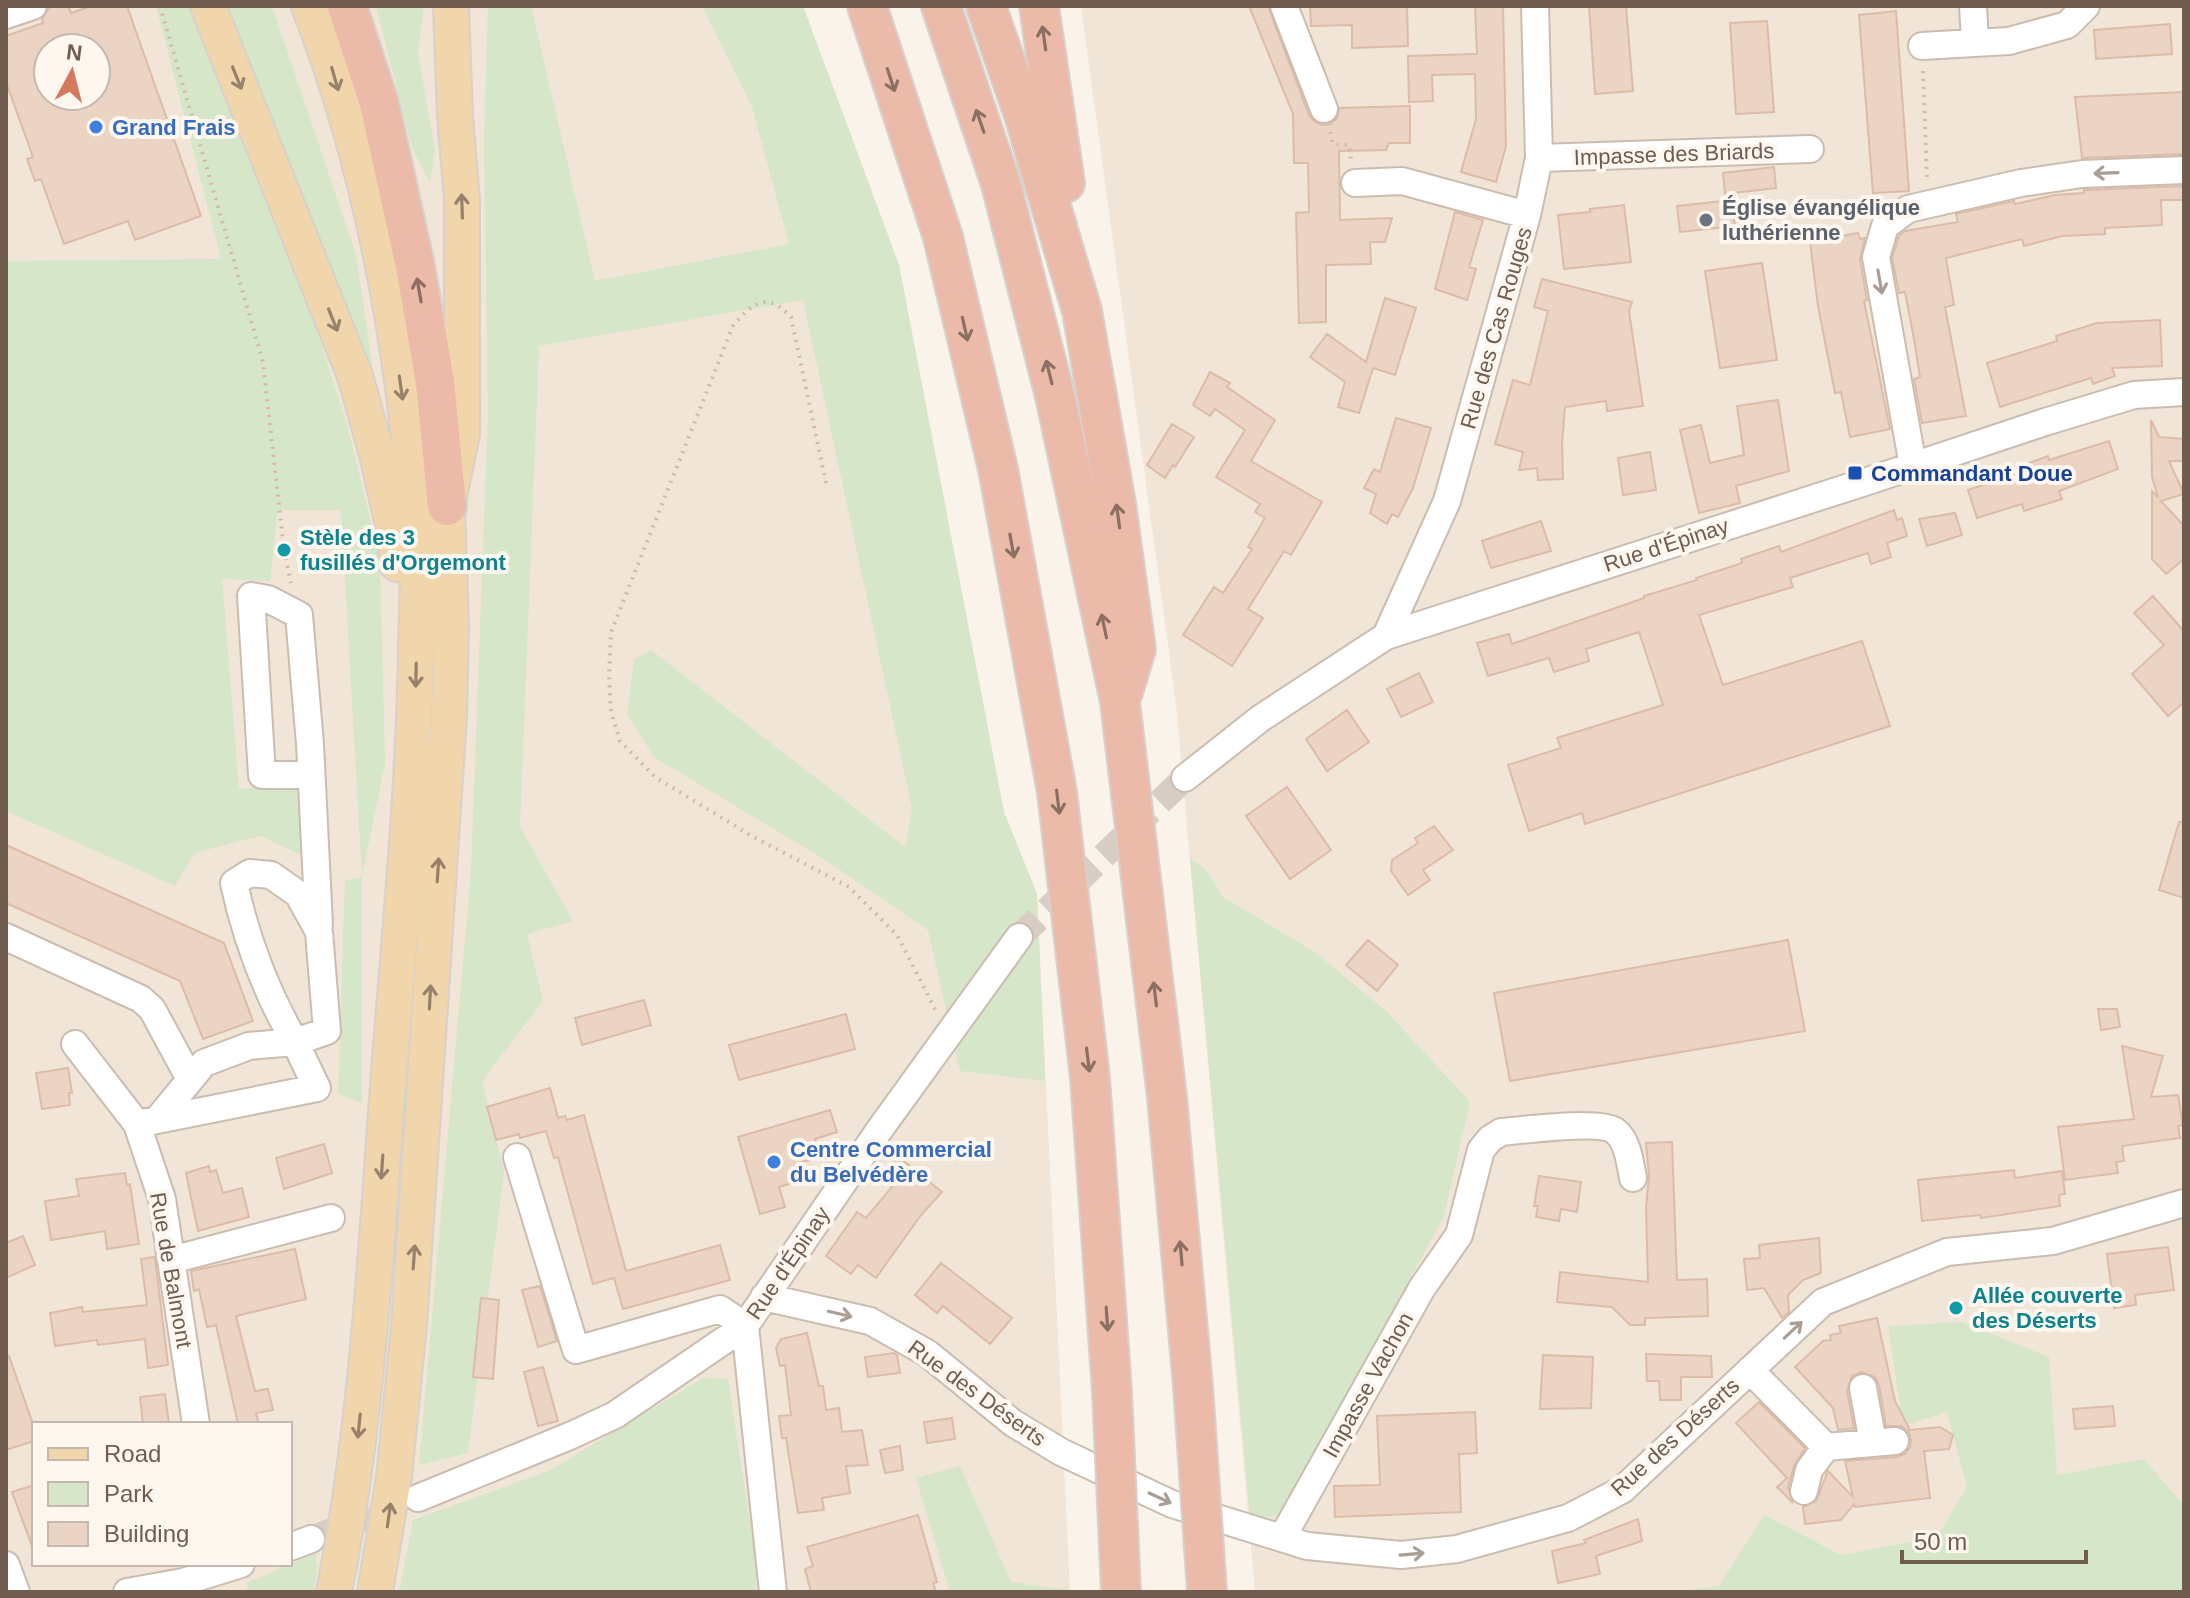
<svg xmlns="http://www.w3.org/2000/svg" width="2190" height="1598" viewBox="0 0 2190 1598" font-family="Helvetica,sans-serif">
  <style>
    .residential { fill: #f1e5d8; fill-rule: evenodd }
    .green { fill: #d5e6c9 }
    .building { fill: #ecd4c4; stroke: #dcbba7; stroke-width: 2; fill-rule: evenodd }
    .lines { fill: none; stroke-linecap: round; stroke-linejoin: round }
    .minor-tunnel { stroke: #d8cdc3; stroke-width: 26; stroke-dasharray: 26 13; stroke-linecap: butt }
    .minor-casing { stroke: #cbbcb0; stroke-width: 30 }
    .major-casing { stroke: #d7d1ce; stroke-width: 38 }
    .highway-casing { stroke: #d7d1ce; stroke-width: 42 }
    .path { stroke: #d1b8a7; stroke-width: 4; stroke-dasharray: 2 6; stroke-linecap: butt }
    .minor { stroke: #fff; stroke-width: 26 }
    .major { stroke: #f0d6aa; stroke-width: 34 }
    .highway { stroke: #ecbaa8; stroke-width: 38 }
    .highway-bridge-casing { stroke: #d7d1ce; stroke-width: 42; stroke-linecap: butt }
    .highway-bridge { stroke: #ecbaa8; stroke-width: 38 }
    .oneway { stroke: #8a6f62 }
    .oneway2 { stroke: #97816b }
    .oneway3 { stroke: #aa9d96 }
    .shop-dot { fill: #3f7fe0; stroke: #fdf7ef; stroke-width: 3 }
    .worship-dot { fill: #6b7280; stroke: #fdf7ef; stroke-width: 3 }
    .transit-dot { fill: #1a4fb4; stroke: #fdf7ef; stroke-width: 3 }
    .culture-dot { fill: #0f9aa8; stroke: #fdf7ef; stroke-width: 3 }
    .labels { text-anchor: middle; dominant-baseline: central; stroke-width: 8; stroke-linejoin: round; paint-order: stroke }
    .shop-label { font-size: 22px; font-weight: bold; fill: #366cbe; stroke: #fdf7ef; text-anchor: start }
    .street-label { font-size: 22px; fill: #715c50; stroke: #fdf7ef }
    .worship-label { font-size: 22px; font-weight: bold; fill: #5b616d; stroke: #fdf7ef; text-anchor: start }
    .transit-label { font-size: 22px; font-weight: bold; fill: #164399; stroke: #fdf7ef; text-anchor: start }
    .culture-label { font-size: 22px; font-weight: bold; fill: #0d838f; stroke: #fdf7ef; text-anchor: start }
  </style>
  <rect width="100%" height="100%" fill="#faf3e9"/>
  <!-- residential -->
  <path class="residential" d="M6,6h797l96,259 105,547 33,82 33,698h-1064zM48,48h48v48h-48zM34,1424h256v140h-256z
    M1081,6h1103v1565l-146,21h-783l-79,-888z"/>
  <!-- green -->
  <path class="green" d="M156,6h36l101,249 55,173 32,131 5,204 -23,114v226l-24,-9 7,-213 17,-4 -21,-367h-63l-8,71 -48,-2 17,210 62,-4 2,71 -42,-20 -67,17 -19,33 -169,-75v-550l215,-2z
    M218,6h54l84,249 21,141z
    M376,6h48l-6,47 17,98 -5,32 -18,-35z
    M488,6h43l64,275 194,-37 -37,-137 -50,-101h101l96,259 105,547 33,82 8,187 -85,-10 -32,-141 -101,-69 -173,-104 -27,-43 7,-55 17,-9 254,197 7,-39 -109,-508 -264,46 -19,481 53,94 -46,13 16,67 -61,80 22,90 -36,282 -49,12 52,-594 17,-458 -4,-271z
    M1190,858l17,13 16,26 93,56 70,58 84,91 -26,114 -154,284 -14,16 -26,2z
    M1961,1322l88,35 8,118 87,-16 40,47v86h-510l45,-6 45,-71 77,40 96,-18 30,-50 -20,-75 -44,14 -15,-100z
    M703,1378l25,1 29,189 -1,24h-357l14,-72 136,-49z
    M960,1466l51,116 59,8v2h-120l-34,-114z
    M316,1553l1,18 -3,21h-66l-1,-9z"/>
  <!-- building -->
  <path class="building" d="M55,6h13l3,7 21,-7h35l74,210 -66,24 -7,-19 -64,23 -23,-65 -6,2 -8,-22 6,-2 -27,-75v-46l37,-13 -1,-4 7,-11zM48,48h48v48h-48z
    M1249,6h19l41,109 6,7 7,3 8,-1 7,-6 2,-10 71,-2v37h-21l-3,7 -47,1 1,69 52,-2 -7,24h-15l1,22 -45,1v57l-27,1 -3,-110 13,-1 -1,-49h-14l-1,-49z
    M1310,6l97,1 1,39 -56,2v-23l-41,1z
    M1475,6h28l3,140 -10,36 -35,-10 15,-53 -1,-45 -43,1 1,26 -24,1 -1,-46 69,-2z
    M1589,6h37l7,85 -38,3z
    M1896,11l13,180 -36,2 -14,-178z
    M1767,21l7,91 -38,2 -6,-91z
    M2170,24l2,30 -76,5 -2,-29z
    M2184,92v62l-102,4 -7,-61z
    M1774,167l2,21 -51,6 -2,-21z
    M2184,186v14h-23l1,25 -57,3v6l-43,2 -38,10 -2,-7 -76,19 8,47 -9,2 21,109 -44,7 -8,-44 6,-2 -6,-38 -9,-47 -6,1 -7,-35 7,-22 6,-5 53,-9 -2,-8 58,-13 1,3 40,-9 29,-2v-3z
    M1732,200l3,26 -55,6 -3,-26z
    M1624,205l7,57 -67,7 -6,-54 32,-3v-3z
    M1455,212l28,8 -14,47 7,2 -9,31 -32,-11z
    M1858,233l2,6 5,-1 -5,21 7,41 -3,1 26,128 -40,8 -9,-45 -6,1 -17,-87 -8,-64z
    M1762,263l15,97 -57,8 -15,-97z
    M1542,279l90,23 -3,9 14,95 -36,5 -1,-10 -41,6 -3,36 1,36 -25,1 -1,-12 -18,2 4,-18 -28,-8 18,-64 17,5 18,-74 -14,-4z
    M1385,298l31,10 -21,67 -22,-7 -14,45 -21,-6 7,-25 -35,-25 17,-23 39,28z
    M2160,320l2,46 -50,2 3,8 -22,8 -2,-6 -91,29 -13,-44 70,-22 -1,-5 41,-13z
    M1210,372l20,11 -3,4 48,33 -24,41 71,41 -31,53 -7,-4 -36,58 15,9 -31,48 -49,-31 31,-48 9,6 29,-44 -4,-2 17,-29 -10,-6 5,-8 -44,-27 29,-47 -30,-21 -5,7 -17,-11z
    M1778,400l11,71 -53,15 4,17 -41,10 -19,-83 21,-5 9,38 34,-8 -7,-49z
    M1396,418l35,10 -18,60 -15,29 -6,-3 -5,10 -17,-11 6,-19 -12,-6 10,-19 6,3z
    M2151,420l8,17 25,2v22h-15l15,33 -23,7 23,25v33l-18,15 -14,-15v-68l6,6 -6,-20z
    M1172,424l22,13 -19,30 -2,-2 -8,13 -18,-13z
    M2109,441l9,28 -59,22 3,8 -38,12 -2,-7 -45,14 -9,-28 60,-21 -2,-5 22,-8 1,4z
    M1650,452l6,38 -33,5 -5,-37z
    M1894,510l3,10 5,-2 5,18 -20,7 4,14 -20,7 -3,-11 -78,25 3,9 -94,28 24,70 139,-44 28,85 -305,98 -3,-11 -53,18 -21,-66 53,-17 -4,-10 106,-33 -24,-73 -53,17 3,12 -35,11 -5,-14 -61,18 -11,-33 32,-9 3,10 132,-46v-2l53,-16 -1,-2 46,-15 -1,-4 38,-13 2,6z
    M1955,513l7,22 -35,11 -8,-27z
    M1541,521l10,30 -60,17 -9,-27z
    M2153,596l29,33 2,-2v75l-16,14 -36,-42 32,-29 -30,-32z
    M1419,673l14,29 -32,15 -14,-28z
    M1347,710l22,32 -42,29 -21,-32z
    M1287,787l44,63 -41,29 -44,-63z
    M2179,822h5v76l-25,-8z
    M1434,826l19,24 -30,20 7,10 -22,15 -17,-24 1,-11 26,-17 -3,-5z
    M6,845l218,98 29,78 -50,18 -23,-58 -174,-78z
    M1368,940l30,25 -21,26 -31,-26z
    M1788,940l17,91 -295,50 -16,-88z
    M644,1000l7,25 -69,20 -7,-27z
    M2098,1009h19l3,18 -19,3z
    M846,1014l9,35 -116,31 -10,-35z
    M2122,1046l41,10 -12,41 27,-2 5,30 -5,1 2,12 -58,8 2,15 -8,1 2,11 -53,7 -7,-53 76,-8z
    M68,1068l4,25h-3l1,12 -28,4 -6,-36z
    M550,1088l8,30 7,-2 2,4 17,-5 42,156 94,-26 10,35 -107,29 -9,-31 -21,6 -35,-127 -4,1 -8,-27 -26,7 -1,-4 -23,6 -9,-33z
    M830,1110l7,22 -22,7 5,18 -24,7 5,16 -22,7 6,20 -25,7 -22,-77z
    M1672,1142l5,138 30,-1 1,37 -63,2v7h-15l-18,-18 -55,-5 3,-30 88,10 -2,-74 3,-32 -3,-33z
    M324,1144l8,29 -48,16 -8,-31z
    M899,1157l43,35 -21,23 -45,63 -18,-13 -7,9 -25,-18 31,-44 9,6 26,-31 -10,-8z
    M209,1166l1,6 6,-2 7,23 19,-5 7,29 -51,14 -12,-58z
    M2014,1170l1,8 47,-7 3,23 -6,1 1,11 -79,12 -1,-3 -58,6 -4,-41z
    M125,1173l2,12 3,-1 9,60 -32,5 -2,-18 -54,9 -6,-39 34,-5 -3,-17z
    M1539,1176l42,6 -4,30 -16,-3 -2,12 -23,-4 2,-11h-4z
    M23,1236l12,29 -29,13v-35z
    M1819,1238l2,35 -18,7 -15,15 1,17 -7,6 -18,-30 -17,2 -3,-31 16,-1 -1,-13z
    M2168,1247l6,43 -39,5 1,10 -22,3 -7,-54z
    M295,1249l11,50 -70,17 19,75 13,-2 5,21 -17,3 3,11h-21l-22,-99 -9,2 -8,-38 -5,2 -3,-20z
    M155,1257l13,108 -20,3 -3,-29 -47,6 -1,-5 -42,6 -5,-33 32,-6 1,5 64,-7 -6,-46z
    M941,1263l71,55 -22,26 -47,-38 -6,7 -22,-18z
    M540,1286l17,55 -19,6 -16,-57z
    M481,1298l18,2 -6,79 -20,-2z
    M1877,1318l18,83 15,29 30,-3 13,8 -4,14 -25,2 6,47 -75,9 -1,-3 -13,16 -36,4 -2,-17 13,-6 12,-30 25,26 -8,-36 52,-4 8,-3 5,-7 1,-8 -3,-8 -7,-5h-15l-7,-41 -4,-8 -14,-5 -9,4 -5,14 7,38 -16,2 -5,-22 -38,-41 28,-26 8,-1 -1,-5 11,-2 -2,-7z
    M807,1333l12,53h4l3,24 13,-2 3,24 20,-2 6,35 -22,1 4,27 -28,5 2,12 -26,3 -12,-75h-4l-3,-22 12,-1 -6,-50 -5,1 -4,-18 5,-9z
    M894,1353l3,2 3,18 -32,4 -3,-20z
    M1646,1354l65,2 1,21h-31v23h-21l-1,-19h-12z
    M1543,1355l50,2 -2,51 -51,1z
    M9,1356l25,71v14l-28,9v-93z
    M543,1367l15,54 -20,5 -14,-54z
    M165,1394l4,30h-26l-3,-27z
    M1759,1402l46,46 -11,18 -6,21 5,16 -16,-16 10,-9 -51,-55z
    M2113,1406l2,20 -40,3 -2,-20z
    M1475,1412l2,41 -18,1 2,58 -126,5 -1,-31 46,-1 -3,-69z
    M952,1418l3,21 -28,4 -3,-21z
    M900,1446l3,24 -18,3 -5,-23z
    M34,1485v60l-2,1 -20,-54z
    M918,1515l19,67 -4,1 3,9h-125l-6,-23 8,-3 -6,-19z
    M1638,1519l4,22 -46,15 4,18 -42,9 -6,-32 34,-8 -2,-3z"/>
  <g class="lines">
    <!-- minor-tunnel -->
    <path class="minor-tunnel" d="M1019,937l166,-159
      M311,1539l92,-36"/>
    <!-- minor casing -->
    <g class="minor-casing">
      <path id="minor" d="M1284,6l40,103
        M1973,6l2,37
        M6,15l27,-9
        M1922,46l87,-5 58,-16 19,-19
        M1539,158l271,-9
        M1355,183l47,-2 125,34
        M1913,466l-37,-209 9,-31 23,-17 113,-26 61,-9 102,-4
        M1386,636l61,-135 80,-286 12,-57 -4,-152
        M311,775h-49l-11,-179 17,3 31,16 11,129 9,181
        M1185,778l76,-60 125,-82 479,-154 180,-60 89,-27 50,-3
        M6,937l135,62 11,10 38,70
        M75,1044l62,80 25,75 34,225
        M137,1124l180,-36 -22,-46 32,-11 -8,-99 -21,-38 -27,-19 -21,-2 -16,10c12,56 32,109 61,159l-46,4 -45,17 -47,57
        M517,1157l59,193 144,-41 25,17 28,266
        M171,1260l160,-42
        M764,1297l106,24 57,32 86,70 48,29 111,52 135,42 94,9 56,-6 111,-31 54,-28 201,-188 124,-50 106,-11 131,-38
        M1750,1370l76,77 69,-6
        M1863,1388l10,55
        M1804,1491l5,-21 17,-23
        M418,1498l154,-63 43,-20 130,-89 135,-197 139,-192
        M1282,1538l140,-250 37,-53 22,-85 9,-11 11,-7c22,-2 100,-12 114,-1 13,10 15,32 18,47
        M290,1547l21,-8
        M6,1565l10,27
        M127,1592l56,-10 58,-18"/>
    </g>
    <!-- major casing -->
    <g class="major-casing">
      <path id="major" d="M208,6l147,370 22,78 18,80 2,30
        M309,6c64,165 97,350 108,527 2,37 0,75 -1,113 -2,142 -16,284 -27,426 -13,173 -21,349 -55,520
        M375,1592l19,-115 15,-152 40,-608 2,-92 -4,-119 15,-72v-234l-7,-84 -4,-110"/>
    </g>
    <!-- highway casing -->
    <g class="highway-casing">
      <path id="highway" d="M347,6l32,97 36,163 20,116 12,124
        M867,6l76,231 55,232 59,323 33,286 22,314
        M941,6l60,178 54,212 65,306 47,395 26,289
        M986,6l38,109 58,196 34,193 20,145 -13,43
        M1039,6l26,177"/>
    </g>
    <!-- path -->
    <path class="path" d="M160,6l103,356 21,188 7,33
      M1923,71l4,107
      M1330,132l3,12 16,1 2,15
      M826,483l-35,-166c-24,-26 -39,-14 -58,9l-122,306 -2,45 2,35 9,29 35,36 95,58 99,52 48,48 39,76"/>
    <!-- minor -->
    <use href="#minor" class="minor"/>
    <!-- major -->
    <use href="#major" class="major"/>
    <!-- highway -->
    <use href="#highway" class="highway"/>
    <!-- highway-bridge casing -->
    <g class="highway-bridge-casing">
      <path id="highway-bridge" d="M1193,1386l14,206
        M1112,1392l9,200"/>
    </g>
    <!-- highway-bridge -->
    <use href="#highway-bridge" class="highway-bridge"/>
  </g>
  <!-- one-way arrows -->
  <defs><path id="oneway-shaft" d="M-6 0H5M1.5-3L5.5 0L1.5 3" fill="none" stroke-width="1.6" stroke-linecap="round" stroke-linejoin="round" transform="scale(2)"/></defs>
  <g class="oneway">
    <use href="#oneway-shaft" transform="translate(1044 38) rotate(-98)"/>
    <use href="#oneway-shaft" transform="translate(891 80) rotate(72)"/>
    <use href="#oneway-shaft" transform="translate(980 121) rotate(-109)"/>
    <use href="#oneway-shaft" transform="translate(419 290) rotate(-100)"/>
    <use href="#oneway-shaft" transform="translate(965 329) rotate(77)"/>
    <use href="#oneway-shaft" transform="translate(1049 372) rotate(-104)"/>
    <use href="#oneway-shaft" transform="translate(1118 516) rotate(-98)"/>
    <use href="#oneway-shaft" transform="translate(1012 546) rotate(80)"/>
    <use href="#oneway-shaft" transform="translate(1104 626) rotate(-102)"/>
    <use href="#oneway-shaft" transform="translate(1058 802) rotate(83)"/>
    <use href="#oneway-shaft" transform="translate(1155 994) rotate(-97)"/>
    <use href="#oneway-shaft" transform="translate(1088 1060) rotate(83)"/>
    <use href="#oneway-shaft" transform="translate(1181 1253) rotate(-95)"/>
    <use href="#oneway-shaft" transform="translate(1107 1319) rotate(86)"/>
  </g>
  <g class="oneway2">
    <use href="#oneway-shaft" transform="translate(237 78) rotate(68)"/>
    <use href="#oneway-shaft" transform="translate(335 79) rotate(74)"/>
    <use href="#oneway-shaft" transform="translate(462 206) rotate(-92)"/>
    <use href="#oneway-shaft" transform="translate(333 320) rotate(68)"/>
    <use href="#oneway-shaft" transform="translate(401 388) rotate(82)"/>
    <use href="#oneway-shaft" transform="translate(416 675) rotate(91)"/>
    <use href="#oneway-shaft" transform="translate(438 870) rotate(-86)"/>
    <use href="#oneway-shaft" transform="translate(430 997) rotate(-87)"/>
    <use href="#oneway-shaft" transform="translate(382 1167) rotate(94)"/>
    <use href="#oneway-shaft" transform="translate(414 1257) rotate(-86)"/>
    <use href="#oneway-shaft" transform="translate(359 1426) rotate(96)"/>
    <use href="#oneway-shaft" transform="translate(389 1515) rotate(-82)"/>
  </g>
  <g class="oneway3">
    <use href="#oneway-shaft" transform="translate(2106 173) rotate(178)"/>
    <use href="#oneway-shaft" transform="translate(1880 282) rotate(80)"/>
    <use href="#oneway-shaft" transform="translate(840 1314) rotate(13)"/>
    <use href="#oneway-shaft" transform="translate(1793 1330) rotate(-43)"/>
    <use href="#oneway-shaft" transform="translate(1160 1498) rotate(25)"/>
    <use href="#oneway-shaft" transform="translate(1412 1554) rotate(-5)"/>
  </g>
  <!-- markers -->
  <g class="shop-dot">
    <circle cx="96" cy="127" r="8"/>
    <circle cx="774" cy="1162" r="8"/>
  </g>
  <circle class="worship-dot" cx="1706" cy="220" r="8"/>
  <rect class="transit-dot" x="1847" y="465" width="16" height="16" rx="4"/>
  <g class="culture-dot">
    <circle cx="284" cy="550" r="8"/>
    <circle cx="1956" cy="1308" r="8"/>
  </g>
  <g class="labels">
    <!-- shop labels -->
    <g class="shop-label">
      <text x="112" y="127">Grand Frais</text>
      <text x="790" y="1149">Centre Commercial<tspan x="790" dy="25">du Belvédère</tspan></text>
    </g>
    <!-- street labels -->
    <g class="street-label">
      <text transform="translate(1674 154) rotate(-2)">Impasse des Briards</text>
      <text transform="translate(1496 328) rotate(-74)">Rue des Cas Rouges</text>
      <text transform="translate(1666 545) rotate(-18)">Rue d'Épinay</text>
      <text transform="translate(788 1263) rotate(-56)">Rue d'Épinay</text>
      <text transform="translate(171 1270) rotate(80)">Rue de Balmont</text>
      <text transform="translate(1368 1385) rotate(-61)">Impasse Vachon</text>
      <text transform="translate(977 1393) rotate(36)">Rue des Déserts</text>
      <text transform="translate(1675 1437) rotate(-42)">Rue des Déserts</text>
    </g>
    <!-- worship labels -->
    <g class="worship-label">
      <text x="1722" y="207">Église évangélique<tspan x="1722" dy="25">luthérienne</tspan></text>
    </g>
    <!-- transit labels -->
    <g class="transit-label">
      <text x="1871" y="473">Commandant Doue</text>
    </g>
    <!-- culture labels -->
    <g class="culture-label">
      <text x="300" y="537">Stèle des 3<tspan x="300" dy="25">fusillés d'Orgemont</tspan></text>
      <text x="1972" y="1295">Allée couverte<tspan x="1972" dy="25">des Déserts</tspan></text>
    </g>
  </g>
  <!-- border -->
  <rect width="2190" height="1598" fill="none" stroke="#715c50" stroke-width="16"/>
  <!-- legend -->
  <rect x="32" y="1422" width="260" height="144" fill="#fdf7ef" stroke="#c5b9af" stroke-width="2"/>
  <rect x="48" y="1448" width="40" height="12" fill="#f0d6aa" stroke="#c5b9af" stroke-width="2"/>
  <text x="104" y="1462" font-size="24" fill="#715c50">Road</text>
  <rect x="48" y="1482" width="40" height="24" fill="#d5e6c9" stroke="#c5b9af" stroke-width="2"/>
  <text x="104" y="1502" font-size="24" fill="#715c50">Park</text>
  <rect x="48" y="1522" width="40" height="24" fill="#ecd4c4" stroke="#c5b9af" stroke-width="2"/>
  <text x="104" y="1542" font-size="24" fill="#715c50">Building</text>
  <!-- north arrow -->
  <g transform="translate(72 72) rotate(7)"><circle r="38" fill="#fdf7ef" stroke="#c5b9af" stroke-width="2"/>
  <path d="M0-6L14 30L0 20L-14 30Z" fill="#d4795e"/>
  <text y="-12" font-size="22" font-weight="bold" text-anchor="middle" fill="#715c50">N</text>
  </g>
  <!-- scale -->
  <path d="M1902 1550v12h184v-12" fill="none" stroke="#715c50" stroke-width="4"/>
  <text x="1914" y="1550" font-size="24" fill="#715c50" stroke="#fdf7ef" stroke-width="6" paint-order="stroke">50 m</text>
</svg>
